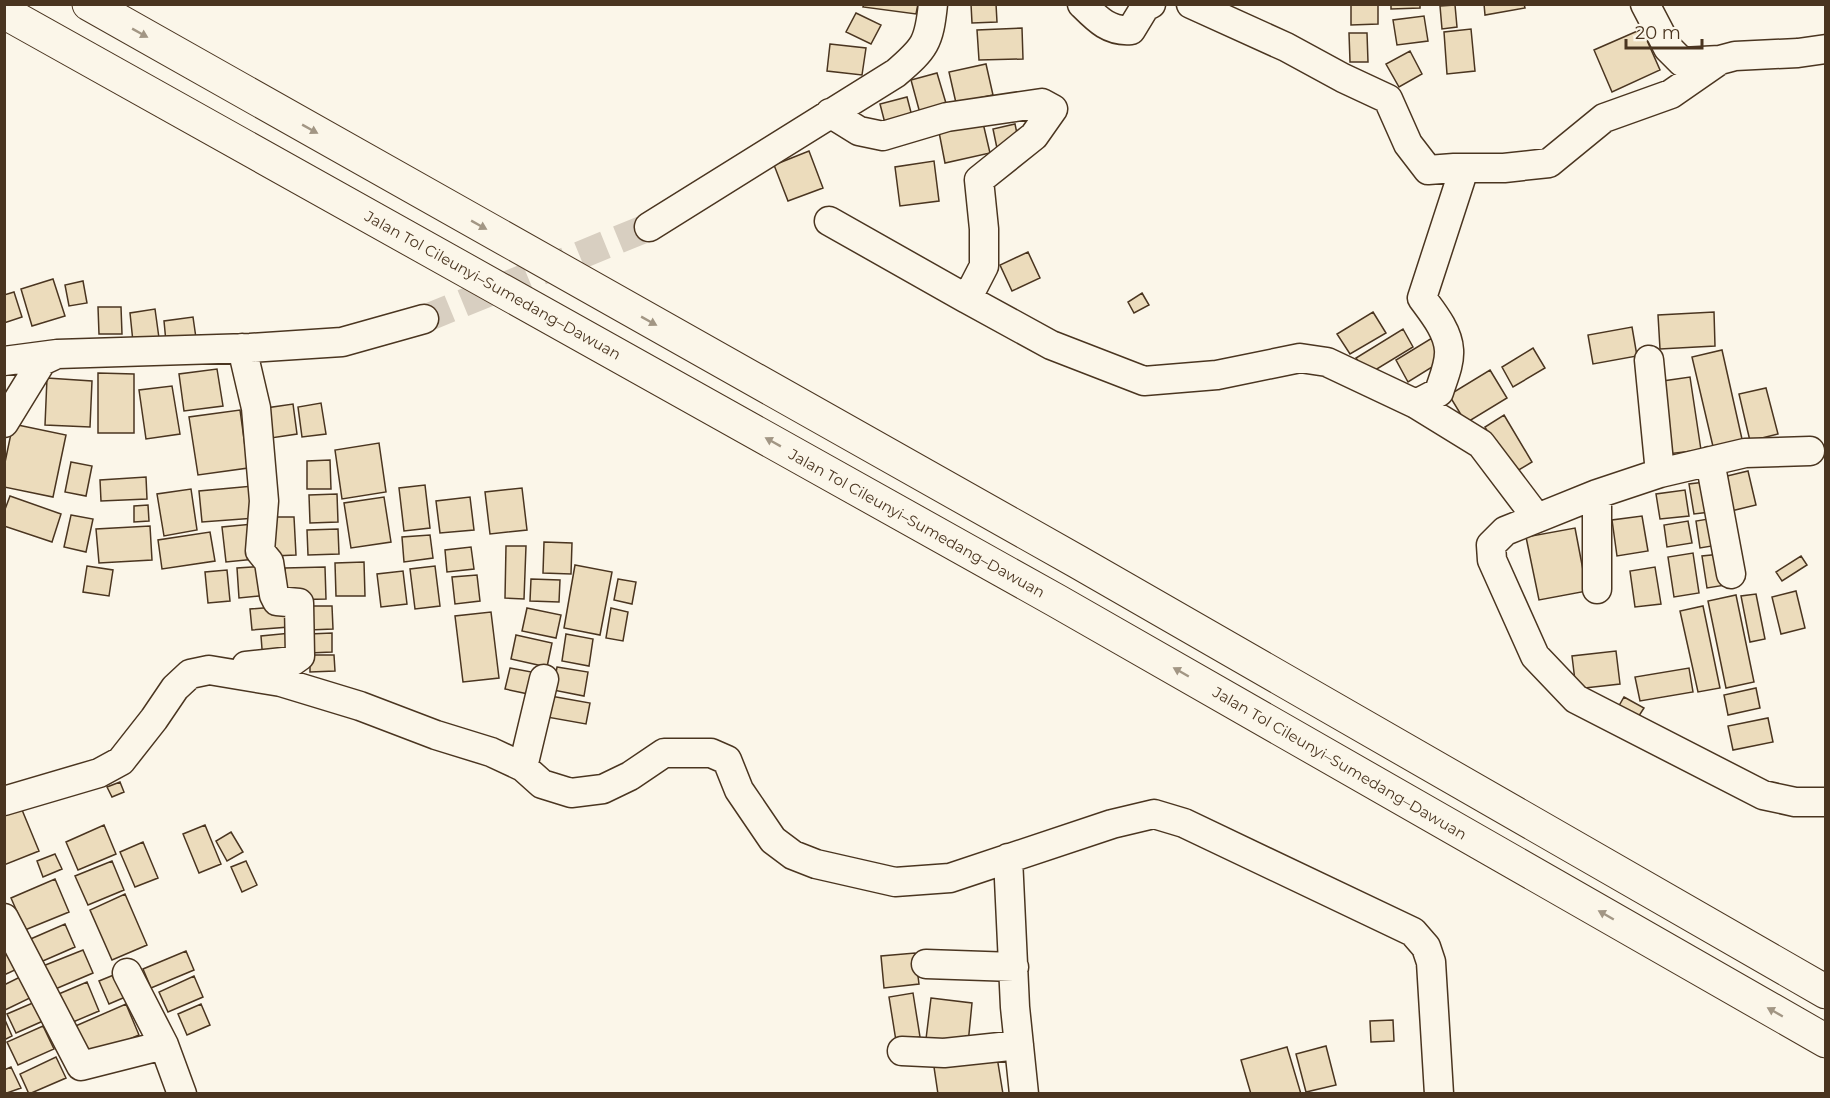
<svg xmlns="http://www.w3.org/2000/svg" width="1830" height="1098" viewBox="0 0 1830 1098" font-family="Montserrat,sans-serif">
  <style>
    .building { fill: #ecdcbc; stroke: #4a3520; stroke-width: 1.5 }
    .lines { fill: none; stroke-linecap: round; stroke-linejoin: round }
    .minor-tunnel { stroke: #d8cfc1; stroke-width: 28; stroke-dasharray: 28 14; stroke-linecap: butt }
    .minor-casing { stroke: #4a3520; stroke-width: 31 }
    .highway-casing { stroke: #4a3520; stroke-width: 35 }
    .minor { stroke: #fbf6e9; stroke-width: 28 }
    .highway { stroke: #fbf6e9; stroke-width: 33 }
    .oneway { fill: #a29684 }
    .labels { text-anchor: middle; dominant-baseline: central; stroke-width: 4.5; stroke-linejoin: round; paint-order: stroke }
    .street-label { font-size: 15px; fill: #4a3520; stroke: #fbf6e9 }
  </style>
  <rect width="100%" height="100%" fill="#fbf6e9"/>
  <!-- building -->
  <path class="building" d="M864,4h54l-2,10 -53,-7z
    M971,4h25l1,18 -25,1z
    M1351,4h27v20l-27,1z
    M1391,4h29v4l-29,1z
    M1484,4h40l1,4 -40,7z
    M1455,5l2,22 -15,2 -2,-23z
    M856,13l25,12 -10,19 -25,-12z
    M1424,16l4,25 -31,4 -4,-25z
    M1022,28l1,31 -44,1 -2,-30z
    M1471,29l4,42 -28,3 -3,-42z
    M1642,29l18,41 -48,22 -18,-42z
    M1349,33h18l1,29h-18z
    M830,44l36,4 -4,27 -35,-4z
    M1410,51l12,23 -23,13 -13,-23z
    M986,64l7,31 -37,8 -7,-31z
    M937,73l11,37 -27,7 -10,-37z
    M907,97l7,27 -27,7 -7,-27z
    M983,123l7,30 -45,10 -6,-31z
    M1015,124l5,24 -22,5 -5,-24z
    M809,151l14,37 -35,13 -14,-36z
    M934,161l5,40 -39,5 -5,-39z
    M1028,252l12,26 -28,13 -12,-26z
    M53,279l12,37 -33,10 -11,-37z
    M83,281l4,22 -18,3 -4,-21z
    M14,292l8,25 -18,6v-28z
    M1142,293l7,12 -15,8 -6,-11z
    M98,307h23l1,27h-23z
    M155,309l4,29 -26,4 -3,-29z
    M1373,312l13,21 -36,21 -13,-20z
    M1714,312l1,34 -55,3 -2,-34z
    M193,317l3,21 -30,4 -2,-21z
    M1632,327l5,29 -44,8 -5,-29z
    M1403,329l10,18 -46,28 -11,-17z
    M1432,338l13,21 -37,23 -12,-22z
    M1533,348l12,20 -32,19 -11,-20z
    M1722,350l22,98 -29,7 -23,-98z
    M217,369l6,37 -39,5 -5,-37z
    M1490,370l17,28 -41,25 -17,-28z
    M98,373l36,1v59h-36z
    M1690,377l11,73 -34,4 -11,-72z
    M47,378l45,3 -2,46 -45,-2z
    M172,386l8,48 -34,5 -7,-49z
    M1766,388l12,46 -28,7 -11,-47z
    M321,403l5,31 -24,3 -4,-30z
    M293,404l4,30 -26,4 -5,-30z
    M240,410l8,58 -50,7 -9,-58z
    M1504,415l28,47 -20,12 -27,-47z
    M13,424l53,11 -13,62 -49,-10v-20z
    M379,443l7,49 -44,7 -7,-49z
    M330,460l1,29h-24v-28z
    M71,462l21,4 -6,30 -21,-4z
    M1748,471l8,34 -25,6 -8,-34z
    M146,477l1,22 -46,2 -1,-21z
    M1705,482l5,30 -16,2 -5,-30z
    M425,485l5,43 -26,3 -5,-43z
    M253,486l3,32 -54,4 -3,-31z
    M522,488l5,42 -37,4 -5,-42z
    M191,489l6,41 -33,6 -7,-42z
    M1685,490l4,26 -29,3 -4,-25z
    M337,494l1,28 -28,1 -1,-28z
    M10,496l51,18 -9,28 -48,-16v-14z
    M384,497l7,45 -40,6 -7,-45z
    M470,497l4,33 -34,3 -4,-32z
    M148,505l1,16 -15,1v-16z
    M71,515l22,4 -7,33 -22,-5z
    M1642,516l6,35 -31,5 -5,-36z
    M272,517h22l2,38 -23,1z
    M1714,518l4,27 -18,3 -4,-27z
    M1688,521l4,22 -25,4 -3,-22z
    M253,524l3,35 -30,3 -4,-35z
    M150,526l2,34 -53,3 -3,-34z
    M1575,528l12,63 -48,9 -13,-63z
    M338,529l1,25 -31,1 -1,-25z
    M210,532l5,29 -53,8 -4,-29z
    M430,535l3,23 -29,4 -2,-25z
    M544,542l28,1 -1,31 -28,-1z
    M506,546h20l-2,53 -19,-1z
    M471,547l3,22 -27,3 -2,-22z
    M1693,553l6,40 -25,4 -6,-40z
    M1721,554l5,31 -19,3 -5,-32z
    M1801,556l6,9 -25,16 -6,-9z
    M364,562l1,34h-29l-1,-33z
    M575,565l37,7 -12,63 -36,-7z
    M87,566l26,4 -4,26 -26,-4z
    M266,566l3,29 -30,3 -2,-30z
    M435,566l5,40 -25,3 -5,-40z
    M325,567l1,32 -40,1 -1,-32z
    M1655,567l6,37 -26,3 -5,-36z
    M227,570l3,31 -22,2 -3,-31z
    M403,571l4,33 -26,3 -4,-33z
    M477,575l3,26 -25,3 -3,-27z
    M531,579l29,1 -1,22 -29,-1z
    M618,579l18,3 -4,22 -18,-4z
    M1796,591l9,37 -24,6 -9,-37z
    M1756,594l9,45 -15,3 -9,-46z
    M1736,595l18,87 -28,6 -18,-87z
    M287,606l2,21 -37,3 -2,-21z
    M309,606h23l1,23 -24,1z
    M1703,606l17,82 -22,4 -18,-81z
    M527,608l34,7 -5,23 -34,-7z
    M611,608l17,4 -5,29 -17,-3z
    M491,612l8,66 -36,4 -8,-66z
    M291,633l3,26 -31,3 -2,-26z
    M332,633v19l-23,1v-19z
    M566,634l27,5 -4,27 -27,-5z
    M516,635l36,8 -5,24 -36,-8z
    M1616,651l4,33 -44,5 -4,-33z
    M310,655h24l1,16 -25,1z
    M557,667l31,5 -4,24 -31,-6z
    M510,668l27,5 -4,22 -28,-6z
    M1689,668l4,24 -53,9 -5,-24z
    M1756,688l4,20 -32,7 -4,-20z
    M545,695l45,8 -4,21 -45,-8z
    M1624,697l20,11 -9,14 -19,-11z
    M1768,718l5,24 -40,8 -5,-24z
    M120,782l4,10 -12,5 -5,-10z
    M20,805l19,46 -35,14v-54z
    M104,825l12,29 -38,16 -12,-28z
    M205,825l16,39 -22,9 -16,-39z
    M231,832l12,20 -16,9 -11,-20z
    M143,842l15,36 -23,9 -15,-35z
    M55,854l7,15 -19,8 -6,-16z
    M112,861l12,29 -36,15 -13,-29z
    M246,861l11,24 -15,7 -11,-25z
    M55,879l14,33 -44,18 -14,-32z
    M125,894l22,51 -35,15 -22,-50z
    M65,924l10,23 -39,17 -10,-23z
    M5,948l10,22 -11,5z
    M83,950l10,23 -40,17 -10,-24z
    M186,951l8,19 -43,18 -8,-19z
    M915,953l4,31 -35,4 -3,-32z
    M121,972l9,23 -21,9 -10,-23z
    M22,976l10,21 -27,13 -1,-25z
    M194,976l9,21 -35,15 -9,-20z
    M87,982l12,29 -33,14 -12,-29z
    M913,993l7,44 -24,4 -7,-44z
    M931,998l41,5 -4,41 -42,-5z
    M35,1002l8,19 -27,12 -9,-19z
    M126,1004l13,31 -55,24 -13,-31z
    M201,1004l9,21 -23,10 -9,-21z
    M5,1020l7,16 -8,4v-20z
    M1393,1020l1,21 -23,1 -1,-21z
    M43,1026l11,23 -36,16 -11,-23z
    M1326,1046l10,39 -30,7 -10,-38z
    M1287,1047l14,47h-50l-10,-34z
    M56,1057l10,21 -37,16 -9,-20z
    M997,1057l6,37h-65l-4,-27z
    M11,1067l10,21 -17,6v-24z"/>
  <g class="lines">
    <!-- minor-tunnel -->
    <path class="minor-tunnel" d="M424,319l225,-92"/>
    <!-- minor casing -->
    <g class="minor-casing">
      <path id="minor" d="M1082,4c15,15 27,28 49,26l14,-23 6,-3
        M1191,4l95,43 57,31 45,21 20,45 20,26 26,-2h50l45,-5 55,-45 67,-24 49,-34
        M1645,4l23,44 14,14 38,-2 15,-4 63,-3 28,-4
        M830,113l29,18 24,5 64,-19 95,-14 11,6 -19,27 -55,44 5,49v37l-17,33 84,46 93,36 73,-6 83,-17 27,4 89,42 65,40 56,74
        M829,221l138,78
        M649,227l247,-154c29,-25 33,-30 37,-69
        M242,348l14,60 8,93 -4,50 9,11 5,33 3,6 22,2 1,53 -7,5 -47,5
        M1649,360l11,113
        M4,361l53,-7
        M1416,404l23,-12c4,-13 11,-28 10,-42 -1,-19 -16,-37 -27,-52l42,-129
        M4,423l38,-62 15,-7 193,-6 92,-6 82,-23
        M1810,451l-65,2 -85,20 -63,21 -92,37 -14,14 1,15 43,96 41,43 187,96 32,7h31
        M1710,461l21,113
        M1597,589v-95
        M523,767l21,-88
        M4,801l95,-28 22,-12 33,-42 21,-31 15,-14 19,-4 72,12 79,24 76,29 55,17 32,15 19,17 29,9 32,-4 27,-13 34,-23h47l16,7 12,30 34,50 20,15 23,9 79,18 55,-4 162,-54 42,-10 30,9 229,109 13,15 5,15 8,132
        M1008,858l7,149 9,87
        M4,918l77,148 83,-21
        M926,964l88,3
        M127,973l37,72 18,49
        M902,1051l42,2 75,-8"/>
    </g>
    <!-- highway casing -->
    <g class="highway-casing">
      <path id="highway" d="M89,4l989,558 748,430
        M4,12l1053,589 769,440"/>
    </g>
    <!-- minor -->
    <use href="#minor" class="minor"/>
    <!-- highway -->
    <use href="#highway" class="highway"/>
  </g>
  <!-- one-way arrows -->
  <defs><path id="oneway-solid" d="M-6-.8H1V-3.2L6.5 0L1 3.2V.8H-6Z" transform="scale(1.5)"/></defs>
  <g class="oneway">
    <use href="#oneway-solid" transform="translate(140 33) rotate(29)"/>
    <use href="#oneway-solid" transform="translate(310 129) rotate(29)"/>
    <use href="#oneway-solid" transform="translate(479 225) rotate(29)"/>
    <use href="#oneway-solid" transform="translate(649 321) rotate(29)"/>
    <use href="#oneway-solid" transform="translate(773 442) rotate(-151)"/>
    <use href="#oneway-solid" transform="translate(1181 672) rotate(-150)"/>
    <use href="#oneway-solid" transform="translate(1606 915) rotate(-150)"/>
    <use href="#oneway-solid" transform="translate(1775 1012) rotate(-150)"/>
  </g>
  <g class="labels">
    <!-- street labels -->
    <g class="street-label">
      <text transform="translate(493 285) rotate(29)">Jalan Tol Cileunyi–Sumedang–Dawuan</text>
      <text transform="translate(917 523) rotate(29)">Jalan Tol Cileunyi–Sumedang–Dawuan</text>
      <text transform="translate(1340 763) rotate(30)">Jalan Tol Cileunyi–Sumedang–Dawuan</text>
    </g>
  </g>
  <!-- border -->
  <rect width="1830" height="1098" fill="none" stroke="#4a3520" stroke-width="12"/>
  <!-- scale -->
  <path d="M1626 39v9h76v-9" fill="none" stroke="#4a3520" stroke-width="3"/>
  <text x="1635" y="39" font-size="18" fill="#4a3520" stroke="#fbf6e9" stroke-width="4.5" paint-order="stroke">20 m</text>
</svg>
